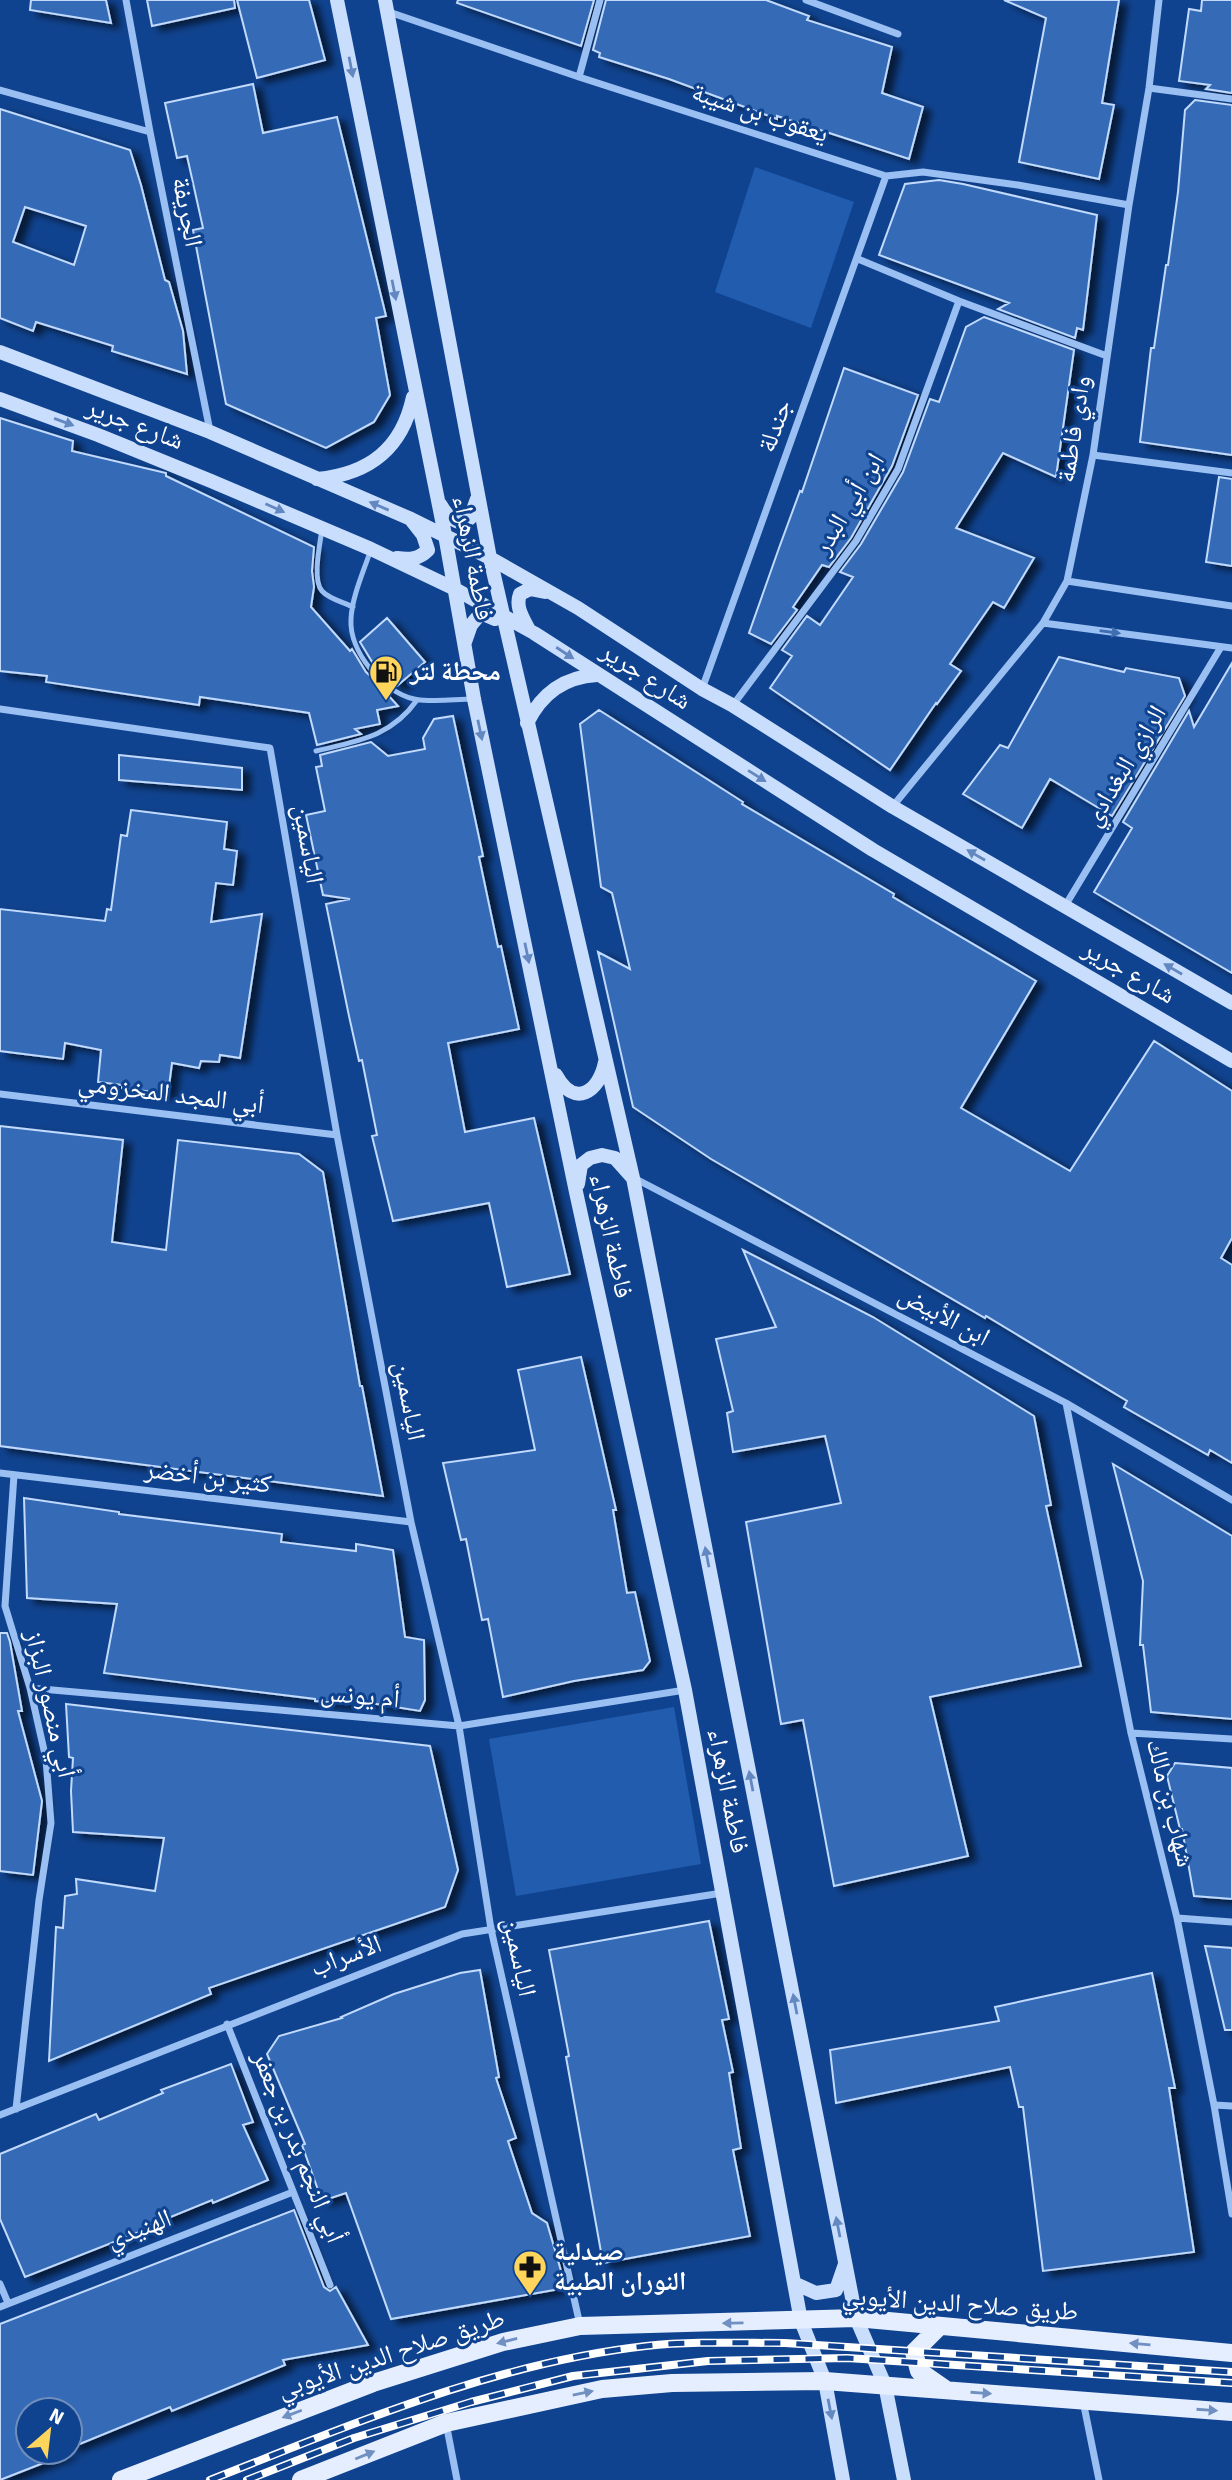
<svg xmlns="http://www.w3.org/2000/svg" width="1232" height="2480" viewBox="0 0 1232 2480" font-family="Signika,'Noto Naskh Arabic',sans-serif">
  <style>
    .green { fill: #225cae }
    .building { fill: #346ab6; stroke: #c1dafd; stroke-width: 2; fill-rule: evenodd; filter: url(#shadow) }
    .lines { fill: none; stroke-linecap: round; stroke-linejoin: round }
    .service { stroke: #9abff2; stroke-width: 5 }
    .minor { stroke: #9abff2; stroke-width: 7 }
    .secondary { stroke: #c9ddfc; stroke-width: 14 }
    .primary { stroke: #e5eeff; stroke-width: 18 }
    .rail-casing { stroke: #fff; stroke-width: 8 }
    .rail { stroke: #10438f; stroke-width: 5; stroke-dasharray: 16; stroke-linecap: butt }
    .oneway { fill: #6388c0 }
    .oneway2 { fill: #406eb2 }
    .oneway3 { fill: #7090c1 }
    .labels { text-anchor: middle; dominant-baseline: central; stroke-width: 6; stroke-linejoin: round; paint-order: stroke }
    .street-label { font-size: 26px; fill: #fff; stroke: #10438f }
    .poi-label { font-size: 26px; font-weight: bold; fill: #fff; stroke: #10438f; text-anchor: start }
  </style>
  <defs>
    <filter id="shadow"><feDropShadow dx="8" dy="4.5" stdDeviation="3.5" flood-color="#0009"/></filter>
  </defs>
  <rect width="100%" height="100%" fill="#10438f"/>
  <!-- green -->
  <path class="green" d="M755,167l99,35 -43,126 -96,-36z
    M674,1707l27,157 -185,32 -27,-157z"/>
  <!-- building -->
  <path class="building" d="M31,0h75l5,23 -81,-13z
    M147,0h87l1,8 -83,18z
    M237,0h72l16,60 -68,18z
    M458,0h136l-13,46 -124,-43z
    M606,0h160l43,16 -2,4 85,27 -10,46 41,14 -14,52 -132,-43v3l-108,-40 -70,-22 1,-4 -7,-3z
    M1004,0h115l-17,103 12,2 -15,74 -80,-17 27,-144z
    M1202,0h30v93l-26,-4 4,-4 -31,-4 10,-72 12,2z
    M253,84l10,49 74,-16 49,199 -10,2 14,77 -16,27 -48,26 -100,-44 -33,-174 10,-2 -16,-72 -10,2 -12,-55z
    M1195,100l37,5v350l-92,-13 11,-94h3l12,-83h2l10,-73 7,-82z
    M0,109l130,41 11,35 24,95 4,2 14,49 4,43 -75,-23 1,-5 -77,-24 -3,9 -33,-13zM25,207l61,19 -12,39 -61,-23z
    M939,180l24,4 134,31 -14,115 -6,-2 -2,10 -77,-29 11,-6 -130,-48 26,-71z
    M984,317l90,33 -18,127 -53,-24 -47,75 78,30 -30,50 -11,-6 -43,62 11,7 -24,33 -1,-1 -46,67 -120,-82 22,-32 -10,-6 25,-34 13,9 33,-48 -13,-5 21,-28 42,-72 27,-73 9,3 27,-75z
    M844,368l74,27 -26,71 -41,72 -22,29 -7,-2 -29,42 4,3 -26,34 -22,-11 30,-85 21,-57 2,1z
    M0,418l73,23 -1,10 94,22v3l148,71 -2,24 2,16 -3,20 39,44 2,-2 14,23 23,21 -2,1 11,12 -21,4 3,14 -25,5 6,5 -44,11 -8,-32 -109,-16 -1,8 -153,-23 1,-6 -47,-5z
    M1219,477l13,2v87l-26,-4z
    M387,618l38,44 -28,24 -23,-21 -14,-23z
    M1059,657l65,15 2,-4 53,10 6,18 -73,120 -62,-37 -28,49 -59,-34 37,-49 8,3z
    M1232,663v310l-138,-81 38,-64 -9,-6 66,-111 5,16z
    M599,710l144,92 -1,2 152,90 -1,3 143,84 -75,127 109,63 84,-130 78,50v147l-11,20 11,7v198l-22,-13 -2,5 -84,-48 3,-6 -141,-85 -1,2 -274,-159 -78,-52 -35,-155 32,17 -18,-76 -11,-6 -21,-163z
    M453,716l30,140 -4,1 19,90 3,-1 18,83 -71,14 17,89 69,-14 36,156 -63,13 -18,-84 -96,18 -21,-85 5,-1 -15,-75 -3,1 -10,-45 -23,-112 24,-5 -27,-4 -17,-80 19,-4 -9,-44 6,-1 -2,-11 51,-13 17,14 37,-7 -2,-11 11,-19z
    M119,755l123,13v22l-123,-10z
    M131,810l96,12 -3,27 13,2 -4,34 -17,-2 -5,39 51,-8 -22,144 -20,-3 -1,7 -18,-1 -2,7 -27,-5 -4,31 -46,-6v-3l-24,-3 3,-32 -36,-7 -2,16 -63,-8v-142l105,12 2,-12 4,1 10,-75 6,1z
    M0,1126l123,14 -11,102 54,8 12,-110 121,14 24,18 37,214h2l21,110 -383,-50z
    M743,1250l130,67 161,99 17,89 -5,1 35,160 -151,31 38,159 -134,30 -31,-166 -22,4 -35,-202 95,-19 -16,-67 -92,16 -6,-39 6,-2 -17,-72 60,-12z
    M581,1357l35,153h-3l14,83 8,-1 15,69 -7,9 -69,11 -71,16 -15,-78 -6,1 -16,-81 -5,1 -18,-77 92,-13 -17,-80z
    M1113,1464l119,72v183l-81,-7 -8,-67h-3l3,-64z
    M24,1498l95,14v2l163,20 -1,8 75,9v-7l37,6 12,87 19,3 1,60 -5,11 -69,-11 -1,4 -35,-3v-2l-211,-26 13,-69 -90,-6z
    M0,1633h7l3,9 12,69h-4l24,90 -9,74 -33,-4z
    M66,1704l364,42 28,124 -13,37 -236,81 2,6 -162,67 7,-134 7,1 2,-32 12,-2 -1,-15 79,12 9,-53 -91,-6 -2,-41 2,-33 -4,-1z
    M1175,1763l57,5v131l-38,-3 -12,-67h-2l-13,-53z
    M709,1921l20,98 -7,1 11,52 -4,1 12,75 -8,2 17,86 -147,27 -37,-206 3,-1 -20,-106z
    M1205,1946l27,2v82h-7z
    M480,1970l19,107 -3,1 20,60 -8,3 24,72 15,10 17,58 -10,9 -163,29 -45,-126 -24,8 -20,-56 3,-1 -38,-90 12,-18 63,-18 -1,-1 53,-23 66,-21z
    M1152,1973l23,115h-6l25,164 -151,19 -20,-164h-4l-9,-40 -174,36 -6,-53 169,-29 -4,-14z
    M231,2064l22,58 -10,3 25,55 -55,23 -1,-3 -66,27 1,2 -122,48 -25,-58v-65l96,-40 3,6 64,-27 -2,-3z
    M294,2210l30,77 6,4 6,-4 32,58 -85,15 2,5 -113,46 -2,-4 -100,41v-38h-42v42l41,1 -69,27v-156z"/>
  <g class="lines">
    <!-- service -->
    <path class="service" d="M322,529c-2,15 -10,51 0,62 7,8 21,11 31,16
      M370,552c-7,21 -18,45 -19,67 -2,33 32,73 63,80 19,4 41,0 60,0
      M316,751c41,-10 75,-14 101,-51"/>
    <!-- minor -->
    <path class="minor" d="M126,0l24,132 60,299
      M806,0l92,34
      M389,12l190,65 307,99 37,-4 95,13 111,20
      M579,77l21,-77
      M1149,88l83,11
      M0,90l150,42
      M858,259l101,42 148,55
      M1093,455l139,18
      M1067,581l165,25
      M1043,623l189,25
      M702,689l184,-513
      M733,705l123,-164 42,-72 61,-168
      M0,709l270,39 67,387 74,387 48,204 32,203 89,396
      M893,806l150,-183 24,-42 26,-126 36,-250 20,-117 10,-88
      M1065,906l156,-259
      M0,1094l337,41
      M634,1178l432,225 166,97
      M1066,1403l65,330 46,185 37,187 18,109
      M0,1473l411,49
      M14,1475l-9,131 25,82 16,71 5,64 -12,77 -23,209
      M30,1688l429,38 226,-36
      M1131,1733l101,6
      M1177,1918l55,4
      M227,2024l103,261
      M1214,2105l18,1
      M0,2115l462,-181 260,-41
      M0,2284l8,19
      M0,2307l293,-115
      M1083,2401l16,79
      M446,2423l11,57"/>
    <!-- secondary -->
    <path class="secondary" d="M337,0l108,535 29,164 102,493 109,498 116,631 24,60 18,99
      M385,0l105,558 143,620 223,1140 29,67 19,95
      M0,352l210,80 201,87 79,39 88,50 124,81 30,16 161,102 339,196
      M0,399l98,36 113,46 160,68 84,40 79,44 339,217 359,211
      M317,479c52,-5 85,-30 96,-82
      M440,504c6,10 12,19 25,18l5,-4 7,-19
      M397,558c13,2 22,1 31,-8l-5,-15 -11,-14
      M529,630c-6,-12 -14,-23 -9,-36l10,-5 15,3
      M465,642l6,-17 10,-12 14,6
      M527,723c15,-30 37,-46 70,-48
      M556,1075c18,33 43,18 49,-13
      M578,1184l3,-19 9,-7 12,-3 13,3 17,19
      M794,2283l22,10 20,-3 9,-26"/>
    <!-- primary -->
    <path class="primary" d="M940,2326l-26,26 5,19 26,18
      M121,2480l252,-97 130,-41 77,-16 276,-8 376,35
      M301,2480l145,-57 156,-34 70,-6 153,-2 407,31"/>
    <!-- rail casing -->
    <g class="rail-casing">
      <path id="rail" d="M210,2480c141,-55 284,-117 436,-134 46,-5 93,-3 139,-3l447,29
        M247,2480l107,-42 117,-36 102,-26 135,-15 139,-3 385,25"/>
    </g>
    <!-- rail -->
    <use href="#rail" class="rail"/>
  </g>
  <!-- one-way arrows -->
  <defs><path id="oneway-solid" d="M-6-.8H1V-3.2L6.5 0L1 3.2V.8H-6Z" transform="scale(1.75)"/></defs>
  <g class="oneway">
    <use href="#oneway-solid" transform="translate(351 67) rotate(79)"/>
    <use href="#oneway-solid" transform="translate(394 290) rotate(79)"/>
    <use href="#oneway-solid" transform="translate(64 422) rotate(20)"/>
    <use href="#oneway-solid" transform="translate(379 506) rotate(-157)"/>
    <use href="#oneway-solid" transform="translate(275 508) rotate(24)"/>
    <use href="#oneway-solid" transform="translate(565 653) rotate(33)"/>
    <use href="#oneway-solid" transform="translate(480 730) rotate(78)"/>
    <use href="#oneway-solid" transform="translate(757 776) rotate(32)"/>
    <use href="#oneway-solid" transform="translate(976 855) rotate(-150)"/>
    <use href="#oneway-solid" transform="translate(527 953) rotate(78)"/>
    <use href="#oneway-solid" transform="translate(1173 969) rotate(-150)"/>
    <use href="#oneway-solid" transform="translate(707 1557) rotate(-101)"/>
    <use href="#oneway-solid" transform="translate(751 1781) rotate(-101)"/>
    <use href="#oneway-solid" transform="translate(795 2004) rotate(-101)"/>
    <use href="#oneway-solid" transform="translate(838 2227) rotate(-101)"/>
    <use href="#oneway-solid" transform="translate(830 2409) rotate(79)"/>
  </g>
  <use class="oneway2" href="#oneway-solid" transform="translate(1110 632) rotate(8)"/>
  <g class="oneway3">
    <use href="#oneway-solid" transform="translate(733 2323) rotate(179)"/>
    <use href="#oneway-solid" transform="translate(507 2341) rotate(166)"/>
    <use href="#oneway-solid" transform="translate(1140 2344) rotate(-175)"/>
    <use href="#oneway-solid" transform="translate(583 2393) rotate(-12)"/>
    <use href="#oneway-solid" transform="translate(981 2393) rotate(4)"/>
    <use href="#oneway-solid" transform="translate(1207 2410) rotate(4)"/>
    <use href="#oneway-solid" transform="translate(292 2414) rotate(159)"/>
    <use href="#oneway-solid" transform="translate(365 2455) rotate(-22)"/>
  </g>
  <!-- icons -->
  <defs>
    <g id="fuel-pin" transform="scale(1.75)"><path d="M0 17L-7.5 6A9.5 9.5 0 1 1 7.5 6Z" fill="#ffd55b" stroke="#10438f"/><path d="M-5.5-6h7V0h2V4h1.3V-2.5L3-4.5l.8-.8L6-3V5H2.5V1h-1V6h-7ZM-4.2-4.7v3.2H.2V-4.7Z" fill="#111"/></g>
    <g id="pharmacy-pin" transform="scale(1.75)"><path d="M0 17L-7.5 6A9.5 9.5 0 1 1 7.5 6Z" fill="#ffd55b" stroke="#10438f"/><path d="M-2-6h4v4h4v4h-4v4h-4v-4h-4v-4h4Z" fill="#111"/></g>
  </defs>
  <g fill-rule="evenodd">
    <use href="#fuel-pin" x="386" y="672"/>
    <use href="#pharmacy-pin" x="530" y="2267"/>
  </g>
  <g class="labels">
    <!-- street labels -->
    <g class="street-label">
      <text transform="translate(760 113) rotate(18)">يعقوب بن شيبة</text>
      <text transform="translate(187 212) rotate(79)">الجريفة</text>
      <text transform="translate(135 424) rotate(21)">شارع جرير</text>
      <text transform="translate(775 426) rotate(-70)">جندلة</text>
      <text transform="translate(1074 429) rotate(-81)">وادي فاطمة</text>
      <text transform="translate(849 504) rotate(-59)">ابن أبي البدر</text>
      <text transform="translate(473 558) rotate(79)">فاطمة الزهراء</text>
      <text transform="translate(646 676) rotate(33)">شارع جرير</text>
      <text transform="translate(1125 766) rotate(-59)">الرازي البغدادي</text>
      <text transform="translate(308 844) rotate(80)">الياسمين</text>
      <text transform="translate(1129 972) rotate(30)">شارع جرير</text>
      <text transform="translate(171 1094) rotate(7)">أبي المجد المخزومي</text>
      <text transform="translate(611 1236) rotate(78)">فاطمة الزهراء</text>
      <text transform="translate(944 1316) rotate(28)">ابن الأبيض</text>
      <text transform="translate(409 1401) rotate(79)">الياسمين</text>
      <text transform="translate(208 1477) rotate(7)">كثير بن أخضر</text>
      <text transform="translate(360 1696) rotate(5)">أم يونس</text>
      <text transform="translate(50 1704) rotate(77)">أبي منصور البزاز</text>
      <text transform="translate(728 1791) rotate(79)">فاطمة الزهراء</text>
      <text transform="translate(1170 1803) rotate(76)">شهاب بن مالك</text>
      <text transform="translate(346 1956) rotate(-21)">الأسراب</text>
      <text transform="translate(519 1957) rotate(78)">الياسمين</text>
      <text transform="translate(298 2147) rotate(68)">أبي النجم بدر بن جعفر</text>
      <text transform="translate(139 2229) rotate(-21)">الهنيدي</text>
      <text transform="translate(960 2304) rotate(4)">طريق صلاح الدين الأيوبي</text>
      <text transform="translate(391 2354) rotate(-18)">طريق صلاح الدين الأيوبي</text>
    </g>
    <!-- poi labels -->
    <g class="poi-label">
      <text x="410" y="672">محطة لتر</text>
      <text x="554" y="2252">صيدلية<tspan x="554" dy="30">النوران الطبية</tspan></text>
    </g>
  </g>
  <!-- north arrow -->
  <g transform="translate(49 2431) rotate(28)"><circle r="33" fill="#10438f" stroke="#708ebc" stroke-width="2"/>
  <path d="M0-5L12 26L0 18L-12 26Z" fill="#ffd55b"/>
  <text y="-10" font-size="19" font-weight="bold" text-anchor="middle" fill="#ffffff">N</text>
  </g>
</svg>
